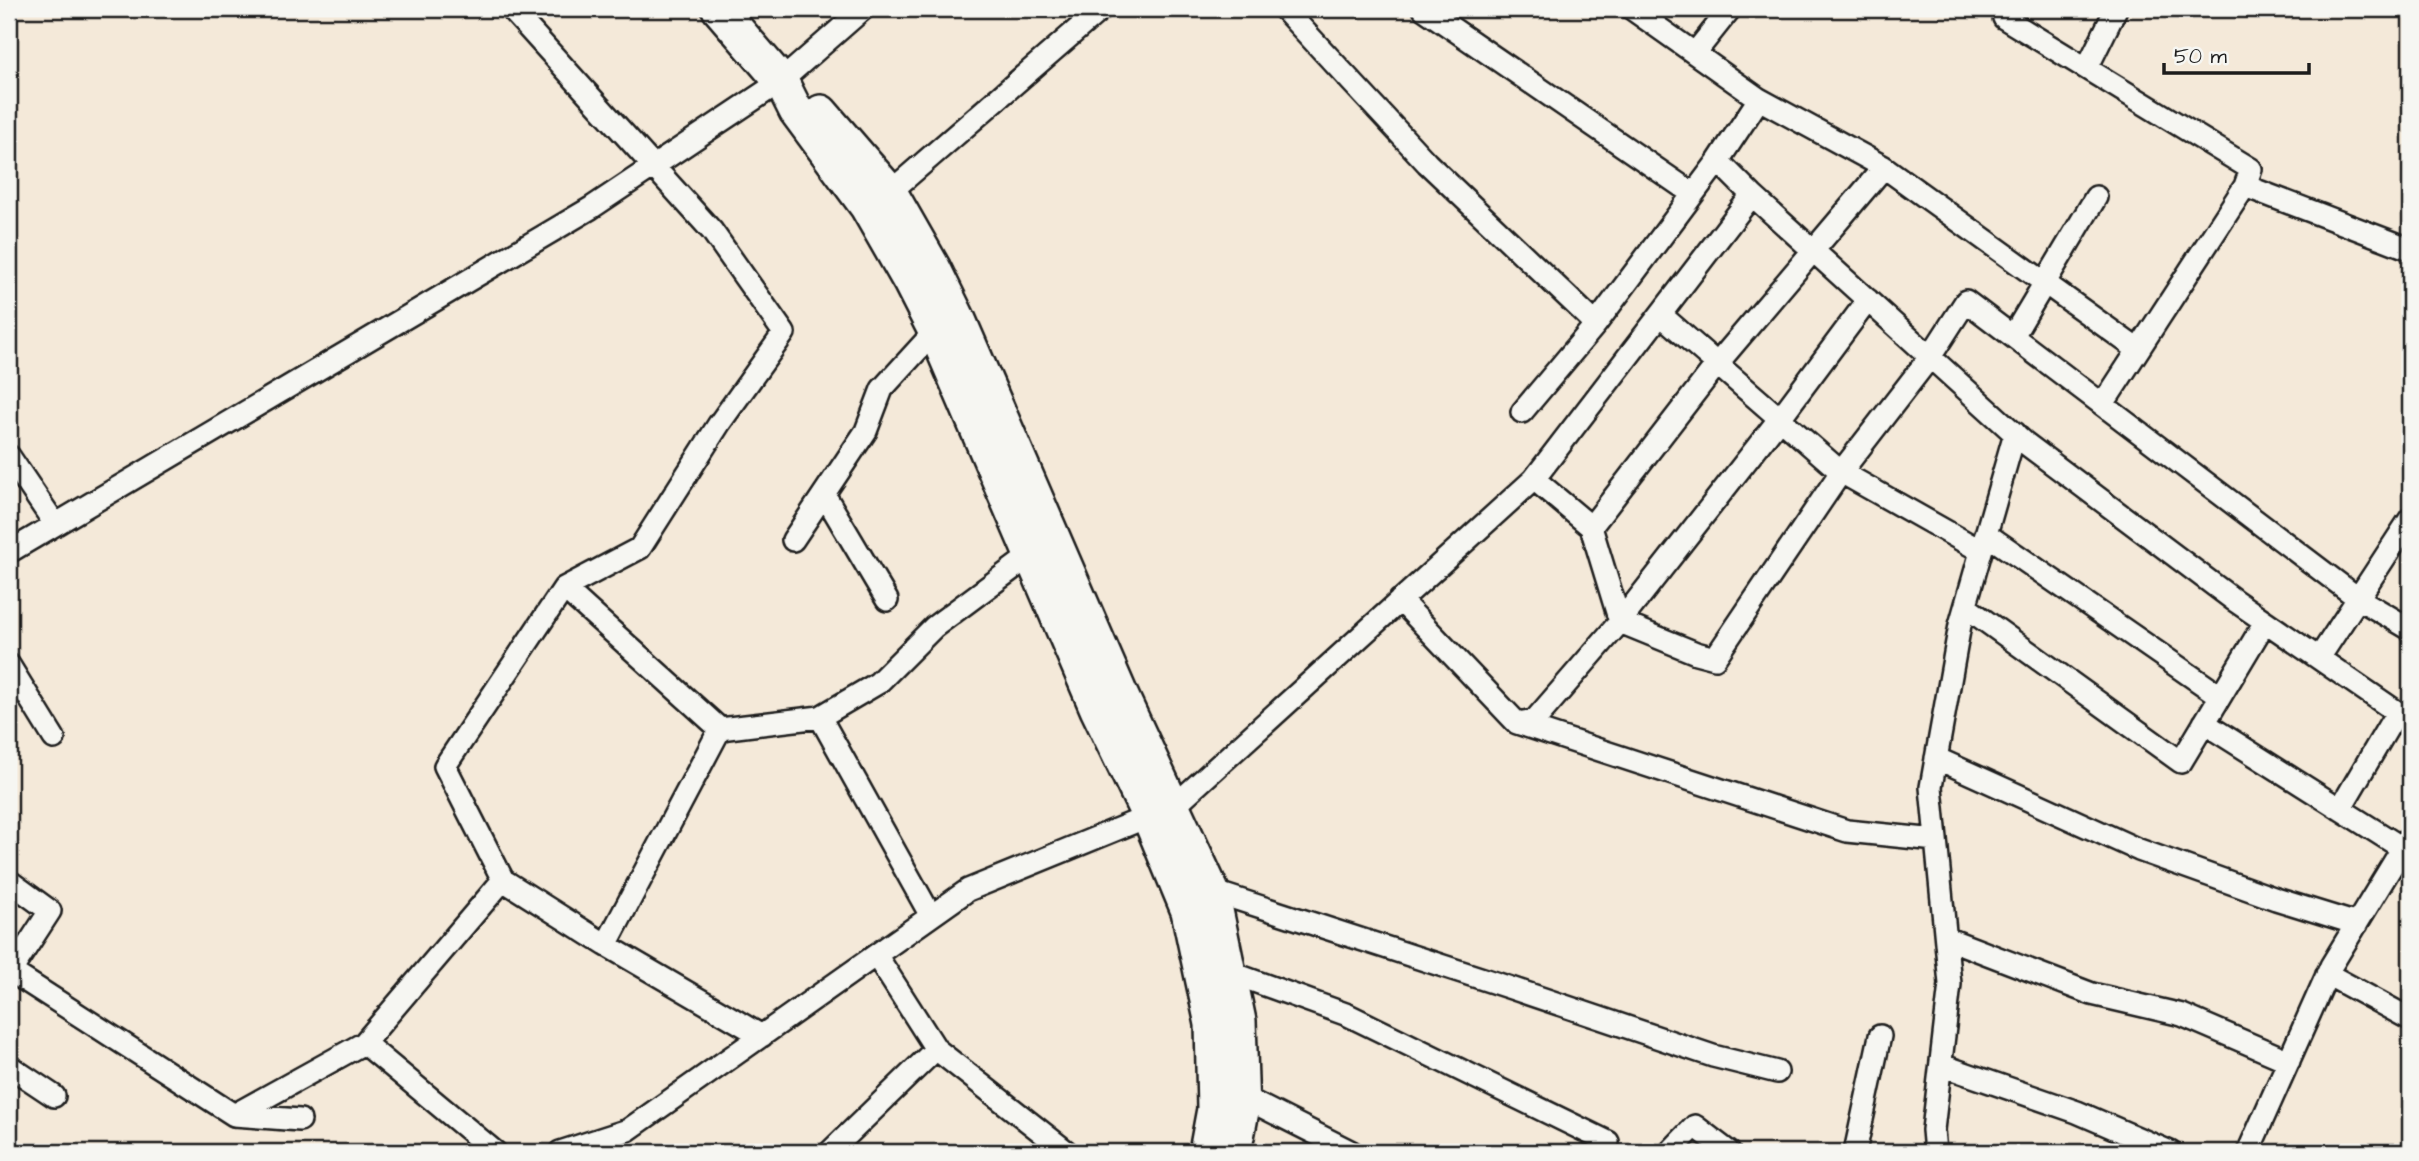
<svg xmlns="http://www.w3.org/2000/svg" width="2419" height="1161" viewBox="0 0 2419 1161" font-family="'Architects Daughter',sans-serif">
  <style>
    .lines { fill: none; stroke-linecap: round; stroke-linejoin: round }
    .street-casing { stroke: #1c1c1c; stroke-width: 26 }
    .primary-casing { stroke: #1c1c1c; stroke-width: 38 }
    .street { stroke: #f6f6f2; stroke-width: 21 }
    .primary { stroke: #f6f6f2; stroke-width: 33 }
  </style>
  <rect width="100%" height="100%" fill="#f4e9d9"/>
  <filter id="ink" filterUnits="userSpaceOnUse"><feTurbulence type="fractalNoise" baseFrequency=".0143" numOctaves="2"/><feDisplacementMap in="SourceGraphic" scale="14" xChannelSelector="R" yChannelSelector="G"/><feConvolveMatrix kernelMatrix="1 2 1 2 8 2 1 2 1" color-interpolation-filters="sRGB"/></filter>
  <g filter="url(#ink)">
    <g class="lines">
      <!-- street casing -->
      <g class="street-casing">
        <path id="street" d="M511,9l201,222 72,102 -65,91 -79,124 -76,40 156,141
          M1284,9l143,154 169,161 -74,88
          M1424,9l269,185
          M1632,9l127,90 -41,62 34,34
          M2004,18l247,151 -6,17
          M1695,53l35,-44
          M2087,68l29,-59
          M1759,99l125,68
          M890,192l211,-183
          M1661,315l180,157 140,79
          M1596,324l122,-163
          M2013,336l83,-139
          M2103,404l142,-218 165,63
          M9,456l46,68
          M1534,479l57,48 29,95
          M824,494l63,106
          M1591,527l126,-163 167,-197 254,183
          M1986,534l234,162
          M793,540l73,-109 16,-42 53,-58
          M9,552l582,-344 190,-127 82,-72
          M1400,600l117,123 330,108 89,9
          M1966,607l215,155 84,-140
          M1620,622l76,31 19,5 126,-186 89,-115 36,-56 393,298 51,30
          M2319,658l91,-139
          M9,665l45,73
          M1517,723l18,-3 85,-98 160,-204 88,-118
          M2204,723l206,130
          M1936,758l203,92 137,49 81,25
          M2340,809l57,-97
          M503,880l-58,-114 119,-178
          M9,881l41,30 -41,63
          M1212,891l299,97 202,68 64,16
          M931,916l-111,-199 58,-34 56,-56 97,-72
          M1946,938l146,56 90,21 107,46
          M606,945l114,-216 100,-12
          M876,955l60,94
          M9,970l225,145 130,-72 131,109
          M1229,972l119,43 260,127 -5,10
          M2327,974l83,45
          M364,1043l139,-163 103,65 156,91
          M1941,1065l136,47 93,40
          M9,1066l45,30
          M1241,1096l111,56
          M234,1115l66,5
          M560,1152l68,-22 340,-240 206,-84 360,-327 218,-284 273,248 209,157 176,121
          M830,1152l106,-103 131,103
          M1670,1152l25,-26 34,26
          M1855,1152l25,-116
          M1935,1152l-2,-22 17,-146 -19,-197 29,-162 55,-192
          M2248,1152l83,-186 79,-130"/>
      </g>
      <!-- primary casing -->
      <g class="primary-casing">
        <path id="primary" d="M719,9l62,72 15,30 71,96 43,75 25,49 162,378 52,108 39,94 24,113 2,85 -8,43
          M821,112l69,80 44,77 25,51 163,377 90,194 27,130 3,90 -8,41"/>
      </g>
      <!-- street -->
      <use href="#street" class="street"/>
      <!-- primary -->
      <use href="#primary" class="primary"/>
    </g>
  </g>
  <!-- margin -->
  <rect width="2419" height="1161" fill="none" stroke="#f6f6f2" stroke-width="35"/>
  <rect x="18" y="18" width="2384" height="1126" fill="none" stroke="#1c1c1c" stroke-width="2.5" filter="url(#ink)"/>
  <!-- scale -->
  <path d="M2164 63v10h145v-10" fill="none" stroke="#1c1c1c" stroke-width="3.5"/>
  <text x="2174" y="63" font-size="21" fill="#1c1c1c" stroke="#f6f6f2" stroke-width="5" paint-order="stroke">50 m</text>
</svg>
